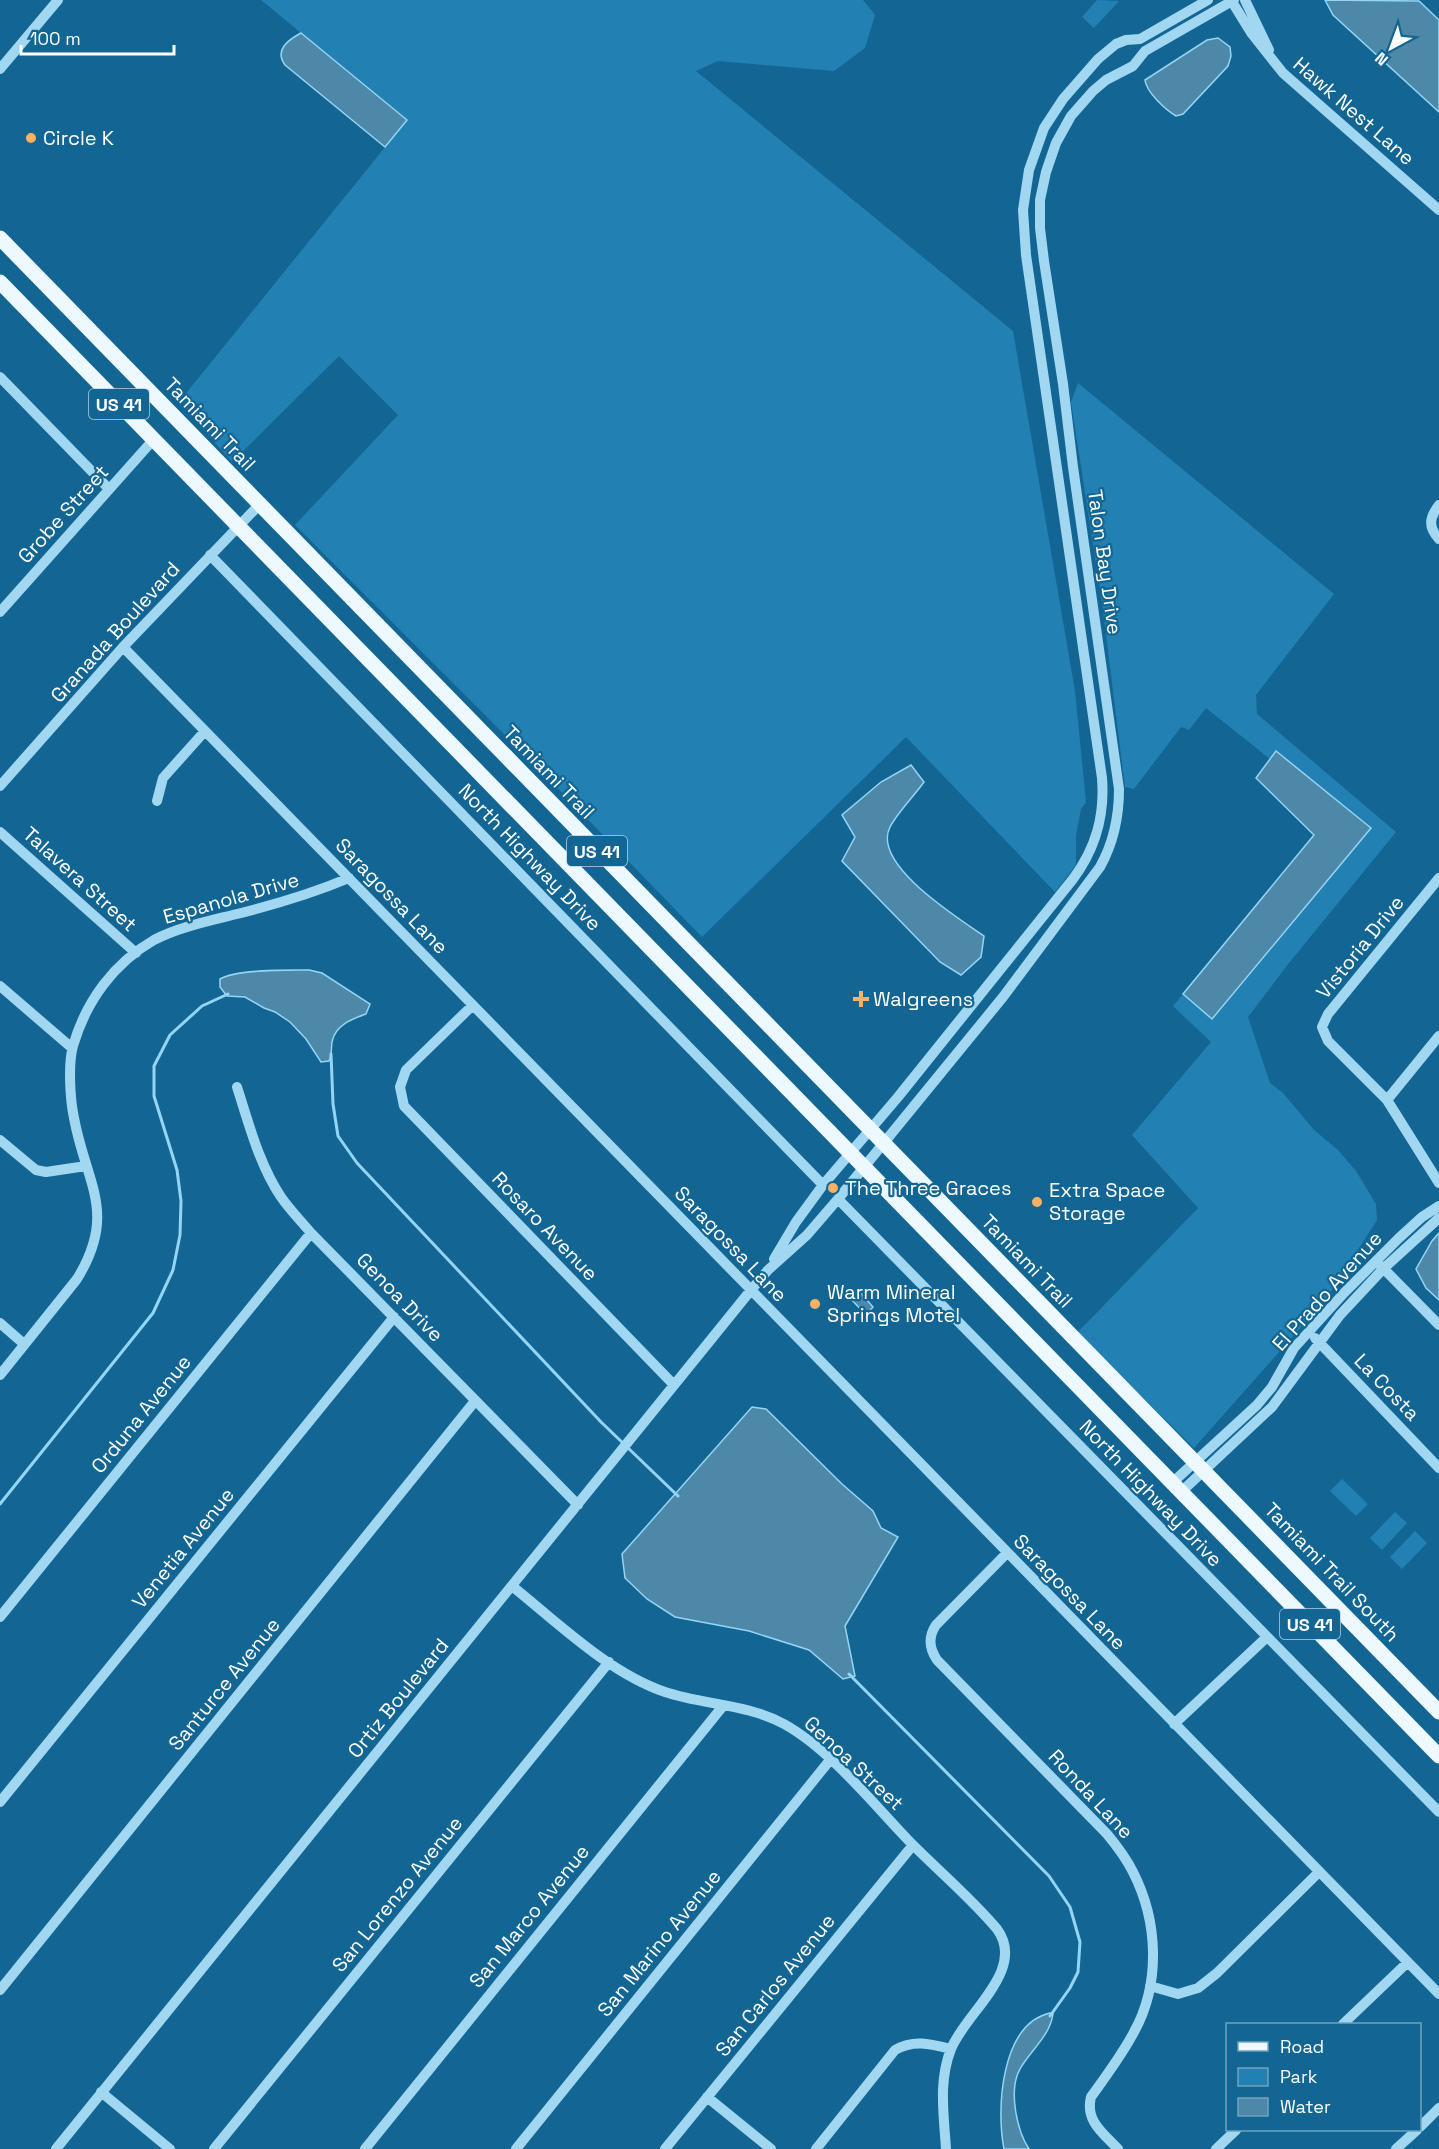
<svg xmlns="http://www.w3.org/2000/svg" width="1439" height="2149" viewBox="0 0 1439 2149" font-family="'Space Grotesk',sans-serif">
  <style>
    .green { fill: #2280b2 }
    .water { fill: #4e88a8; stroke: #94d5f5; stroke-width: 1.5 }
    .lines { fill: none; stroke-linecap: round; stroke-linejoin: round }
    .stream { stroke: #94d5f5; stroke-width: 3 }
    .minor { stroke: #a2d7f2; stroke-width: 10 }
    .major { stroke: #edf8ff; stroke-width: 15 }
    .poi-dot { fill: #ffb263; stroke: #136694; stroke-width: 2 }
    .labels { text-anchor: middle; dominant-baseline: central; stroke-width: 4.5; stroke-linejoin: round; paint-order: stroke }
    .shield { fill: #136694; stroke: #b8d1df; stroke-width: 1.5 }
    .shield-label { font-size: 18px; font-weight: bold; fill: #fff }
    .street-label { font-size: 20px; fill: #fff; stroke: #136694 }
    .poi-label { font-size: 20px; fill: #fff; stroke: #136694; text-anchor: start }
  </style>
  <rect width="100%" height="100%" fill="#136694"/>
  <!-- green -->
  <path class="green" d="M261,0h602l12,15 -10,33 -31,23 -116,-10 -22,10 317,260 62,360 11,111 -5,7 -5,26v30l-21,27 -149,-155 -204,200 -165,-170 -242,-242 103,-110 -59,-59 -107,106 -53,-60 228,-282z
    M1097,0l22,1 -25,27 -12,-11z
    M1078,383l256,211 -78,101 1,19 139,118 -107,131 -41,54 22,66 13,10 31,37 24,20 18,21 20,33 1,16 -50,78 -133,150 -117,-115 121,-125 -66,-73 79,-93 -38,-36 10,-12 30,25 158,-191 -95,-77 -6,8 -64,-51 -17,22 -8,-3 -47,62 -9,-2 -23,-184 -31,-201z
    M1342,1479l26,25 -12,12 -26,-25z
    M1395,1512l12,11 -25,27 -12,-12z
    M1415,1531l12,12 -25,26 -12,-12z"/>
  <!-- water -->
  <path class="water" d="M1325,0l94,1 20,19v92l-106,-97z
    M301,33l106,87 -22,27 -100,-82c-11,-15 3,-25 16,-32z
    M1218,38l12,9 1,9 -3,10 -45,48 -7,2c-10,-6 -30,-24 -31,-36l62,-40z
    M1276,751l95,77 -159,191 -29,-25 131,-159 -58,-57z
    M911,765l13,17c-10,14 -26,30 -34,45 -19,37 68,91 94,109l-3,21 -20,18 -21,-13 -98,-101 13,-24 -13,-22 39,-33z
    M309,970l13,3 48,31 -4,10c-14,5 -31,11 -34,28 -1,7 0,13 -3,19l-8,1 -15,-23 -16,-17 -15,-10 -11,-4 -19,-11 -18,-1 -7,-9v-8c16,-10 69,-9 89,-9z
    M1439,1233v67l-13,-12 -10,-19 16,-28z
    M858,1290l15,17 -7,8 -16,-17z
    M752,1407l14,2 76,75 31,27 8,17 17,9 -53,89 10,50 -12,3 -34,-29 -60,-19 -74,-14 -28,-18 -22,-21 -3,-24z
    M1050,2013l3,1c-3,22 -23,37 -33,55 -12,21 -3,62 9,80h-25c-8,-40 -3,-125 46,-136z"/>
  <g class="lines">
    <!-- stream -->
    <path class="stream" d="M331,1054l2,50 5,32 19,27 244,259 77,74
      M0,1504l153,-191 20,-43 7,-35 1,-34 -4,-31 -23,-74v-30l16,-31 32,-29 26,-12
      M849,1674l200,202 21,31 10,35 -2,30 -8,16 -20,28"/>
    <!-- minor -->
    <path class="minor" d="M1231,0l21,34 31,39 156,137
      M1245,0l24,50
      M0,69l58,-69
      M0,377l109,112
      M1439,505c-10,13 -11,22 0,34
      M210,555l613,630
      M0,612l154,-173
      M123,647l1316,1347
      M0,786l123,-139 136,-142
      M157,801l6,-23 42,-47
      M0,832l136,121
      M1439,878l-111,136 -6,13 6,14 59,59 52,83
      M0,986l72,62
      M473,1005l-67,65 -6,17 4,19 270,279
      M237,1087c12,37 22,77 44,110 9,13 20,24 30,36l267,272
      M1387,1100l52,-64
      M0,1140l36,30 10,2 40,-6
      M838,1199l601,613
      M774,1259l22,-37 27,-37 75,-88 175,-218c23,-31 32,-63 29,-101l-76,-523 -3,-45 6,-40 15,-42 19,-29 35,-40 18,-15 10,-4 14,-1 68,-39
      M1380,1265l59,60
      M0,1323l24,21
      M1315,1338l124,130
      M0,1375l77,-96c41,-67 9,-95 -3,-161 -4,-19 -6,-54 -1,-72 13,-45 41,-83 81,-106 25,-13 55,-19 83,-26 40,-10 74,-20 112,-36
      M1172,1483l85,-78 15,-18 22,-39 50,-55 55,-55 23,-21 17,-11
      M1181,1492l91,-85 68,-92 43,-46 56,-51
      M1007,1553l-71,72c-8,12 -7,23 1,35l170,174c10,12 19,24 26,38 25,49 28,111 1,160 -12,23 -28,44 -43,65 -6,24 12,36 27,52
      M512,1586c46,37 97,87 153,106 39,13 83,12 119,32 47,26 91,82 129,121 28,28 59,54 84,84 30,41 -31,83 -46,120 -13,33 -7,66 -5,100
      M0,1617l311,-384
      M1174,1724l93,-87
      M0,1802l394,-485
      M1150,1986l28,8 20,-6 19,-15 102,-101
      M0,1990l475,-589
      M1343,2024l65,-62
      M101,2092l69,57
      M707,2097l64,52
      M1420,2127l19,-19
      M56,2149l695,-859 17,-20 39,-35 31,-36 165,-202 97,-130c14,-25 19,-50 19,-78l-46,-322 -10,-83 -19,-123 -4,-33v-28l6,-28 10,-29 15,-27 22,-25 13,-11 27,-14 12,-15 89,-51
      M214,2149l395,-487
      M365,2149l358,-443
      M516,2149l314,-389
      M665,2149l248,-304
      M816,2149l79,-99c19,-11 36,-6 56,-1
      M1216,2149l20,-19
      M1396,2149l21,-19"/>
    <!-- major -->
    <path class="major" d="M0,238l1439,1474
      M0,282l1439,1474"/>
  </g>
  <!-- markers -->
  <g class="poi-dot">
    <circle cx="31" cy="138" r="6"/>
    <path d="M858 990h6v6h6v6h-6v6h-6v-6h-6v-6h6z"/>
    <circle cx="833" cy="1188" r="6"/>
    <circle cx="1037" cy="1202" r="6"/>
    <circle cx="815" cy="1304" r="6"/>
  </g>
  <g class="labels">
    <!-- shield labels -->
    <g class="shield">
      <rect x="89" y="389" width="60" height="30" rx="4.5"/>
      <rect x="567" y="836" width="60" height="30" rx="4.5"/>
      <rect x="1280" y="1609" width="60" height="30" rx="4.5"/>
    </g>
    <g class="shield-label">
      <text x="119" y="404">US 41</text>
      <text x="597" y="851">US 41</text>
      <text x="1310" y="1624">US 41</text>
    </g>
    <!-- street labels -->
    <g class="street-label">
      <text transform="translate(1354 111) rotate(41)">Hawk Nest Lane</text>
      <text transform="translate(210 424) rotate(46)">Tamiami Trail</text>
      <text transform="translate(63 514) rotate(-48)">Grobe Street</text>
      <text transform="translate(1105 562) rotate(82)">Talon Bay Drive</text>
      <text transform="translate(115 632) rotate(-48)">Granada Boulevard</text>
      <text transform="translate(549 772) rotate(46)">Tamiami Trail</text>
      <text transform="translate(530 857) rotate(46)">North Highway Drive</text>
      <text transform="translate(80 879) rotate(42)">Talavera Street</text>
      <text transform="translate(392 896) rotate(46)">Saragossa Lane</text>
      <text transform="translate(231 898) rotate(-16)">Espanola Drive</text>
      <text transform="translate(1360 947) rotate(-51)">Vistoria Drive</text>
      <text transform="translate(545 1226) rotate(46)">Rosaro Avenue</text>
      <text transform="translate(731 1244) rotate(46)">Saragossa Lane</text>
      <text transform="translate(1027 1261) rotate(46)">Tamiami Trail</text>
      <text transform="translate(1327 1291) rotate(-48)">El Prado Avenue</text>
      <text transform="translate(400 1297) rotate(46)">Genoa Drive</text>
      <text transform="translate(1387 1387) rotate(46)">La Costa</text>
      <text transform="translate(141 1414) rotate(-51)">Orduna Avenue</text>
      <text transform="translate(1151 1493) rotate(46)">North Highway Drive</text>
      <text transform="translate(183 1548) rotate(-51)">Venetia Avenue</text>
      <text transform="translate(1332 1572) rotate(46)">Tamiami Trail South</text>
      <text transform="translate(1070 1592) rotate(46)">Saragossa Lane</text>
      <text transform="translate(224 1684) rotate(-51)">Santurce Avenue</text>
      <text transform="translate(398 1698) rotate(-51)">Ortiz Boulevard</text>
      <text transform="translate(854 1763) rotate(43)">Genoa Street</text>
      <text transform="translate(1091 1794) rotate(47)">Ronda Lane</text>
      <text transform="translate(397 1894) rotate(-51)">San Lorenzo Avenue</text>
      <text transform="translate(529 1916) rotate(-51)">San Marco Avenue</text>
      <text transform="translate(659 1943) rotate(-51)">San Marino Avenue</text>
      <text transform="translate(775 1985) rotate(-51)">San Carlos Avenue</text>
    </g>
    <!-- poi labels -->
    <g class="poi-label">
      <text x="43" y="138">Circle K</text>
      <text x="873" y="999">Walgreens</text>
      <text x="845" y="1188">The Three Graces</text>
      <text x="1049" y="1190">Extra Space<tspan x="1049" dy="23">Storage</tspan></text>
      <text x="827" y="1292">Warm Mineral<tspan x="827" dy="23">Springs Motel</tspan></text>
    </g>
  </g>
  <!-- legend -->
  <rect x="1226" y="2023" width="195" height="108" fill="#136694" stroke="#71a3bf" stroke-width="1.5"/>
  <rect x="1238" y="2042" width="30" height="9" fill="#edf8ff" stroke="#71a3bf" stroke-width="1.5"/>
  <text x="1280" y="2053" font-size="18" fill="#ffffff">Road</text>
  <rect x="1238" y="2068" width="30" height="18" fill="#2280b2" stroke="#71a3bf" stroke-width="1.5"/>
  <text x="1280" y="2083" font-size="18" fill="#ffffff">Park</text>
  <rect x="1238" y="2098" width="30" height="18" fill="#4e88a8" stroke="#71a3bf" stroke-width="1.5"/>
  <text x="1280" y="2113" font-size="18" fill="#ffffff">Water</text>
  <!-- north arrow -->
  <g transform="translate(1391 48) rotate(221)" stroke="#136694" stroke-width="4.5" paint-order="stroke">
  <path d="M0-4.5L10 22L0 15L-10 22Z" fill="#ffffff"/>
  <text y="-9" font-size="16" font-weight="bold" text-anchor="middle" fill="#ffffff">N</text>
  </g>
  <!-- scale -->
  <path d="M21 45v9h153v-9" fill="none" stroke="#ffffff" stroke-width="3"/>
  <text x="30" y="45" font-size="18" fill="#ffffff" stroke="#136694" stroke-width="4.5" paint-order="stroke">100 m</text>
</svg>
